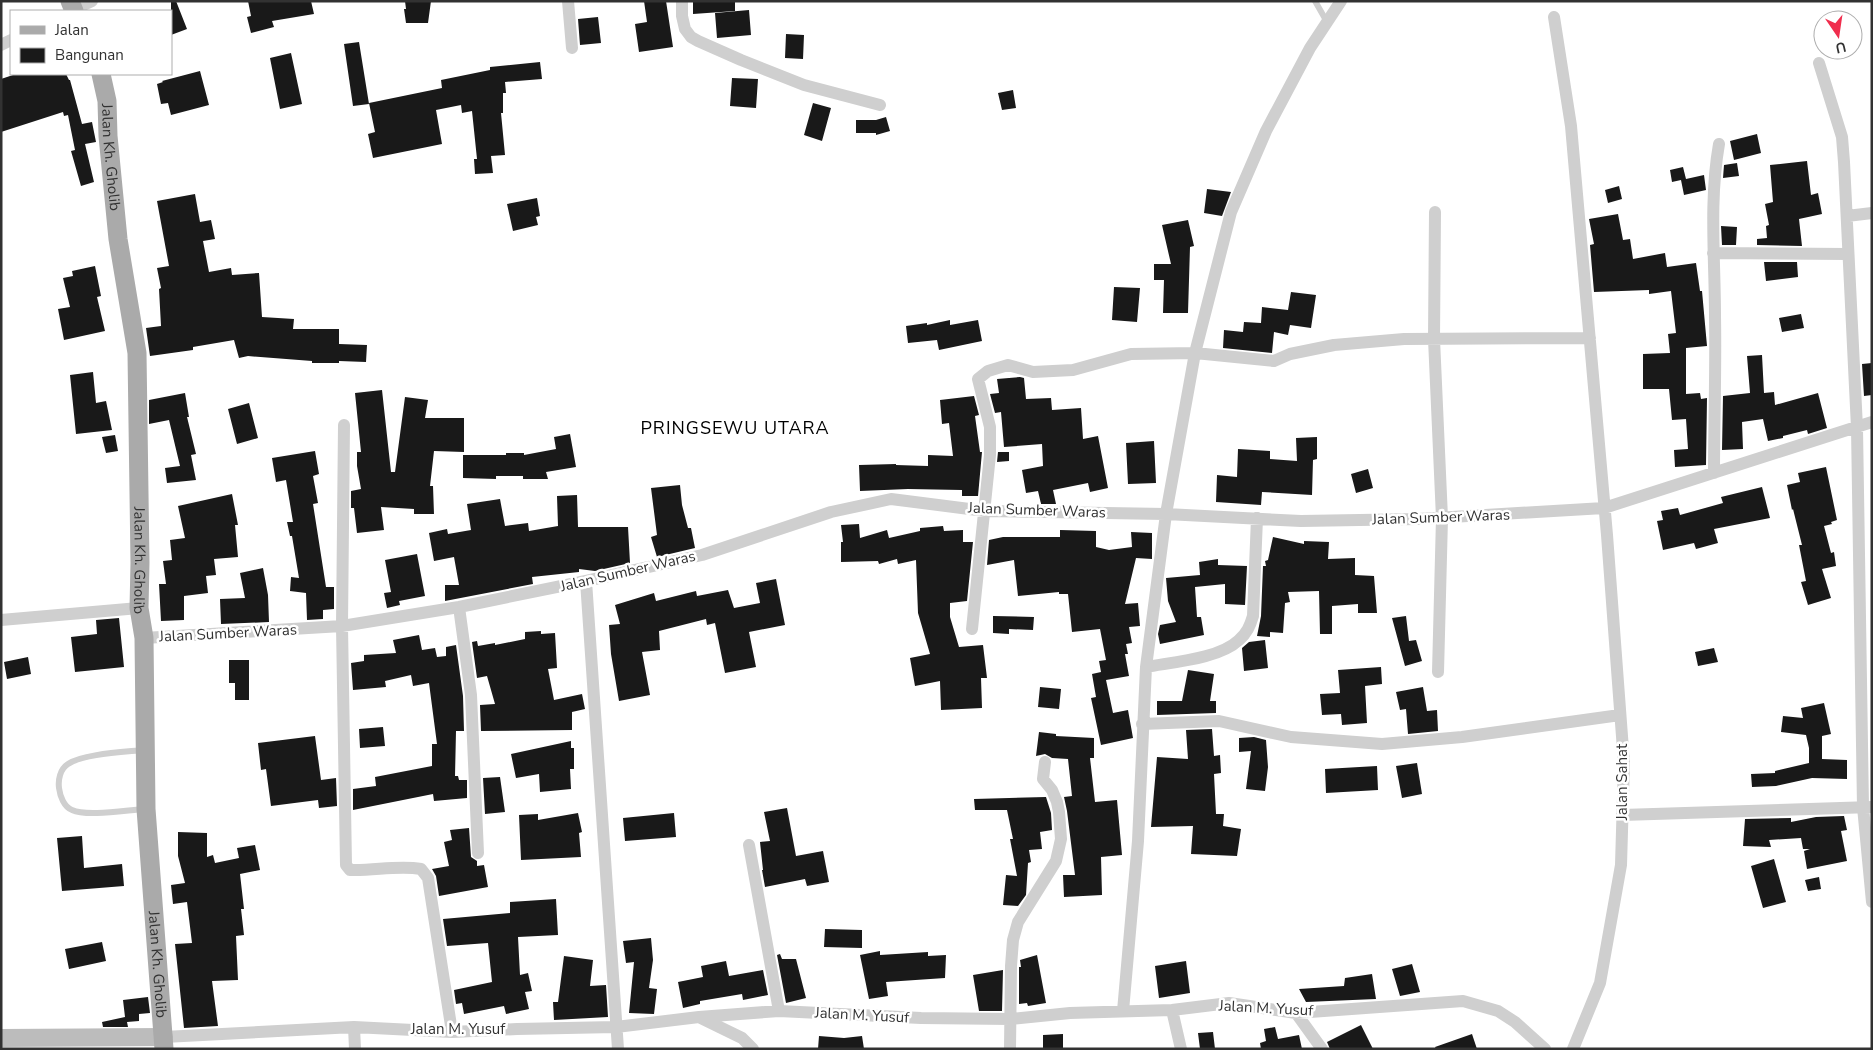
<svg xmlns="http://www.w3.org/2000/svg" width="1873" height="1050" viewBox="0 0 1873 1050" font-family="'Nunito Sans',sans-serif">
  <style>
    .building { fill: #191919 }
    .lines { fill: none; stroke-linecap: round; stroke-linejoin: round }
    .lane { stroke: #cfcfcf; stroke-width: 6 }
    .street { stroke: #cfcfcf; stroke-width: 12 }
    .secondary { stroke: #bcbcbc; stroke-width: 18 }
    .primary { stroke: #aaa; stroke-width: 19 }
    .labels { text-anchor: middle; dominant-baseline: central; stroke-width: 5; stroke-linejoin: round; paint-order: stroke }
    .street-label { font-size: 15px; fill: #323232; stroke: #fff }
    .quarter-label { font-size: 18px; letter-spacing: 1px; fill: #000; stroke: #fff }
  </style>
  <rect width="100%" height="100%" fill="#fff"/>
  <!-- building -->
  <path class="building" d="M171,1h5l11,28 -16,6z
    M248,1h63l3,13 -42,7 2,6 -23,6 -4,-16 4,-1z
    M405,1h26l-3,22h-22l-2,-14h2z
    M644,1h22l7,46 -34,5 -4,-28 12,-2z
    M693,1h42v10l-42,3z
    M749,10l2,25 -34,3 -2,-25z
    M598,17l3,26 -21,2 -2,-26z
    M786,34l18,1 -1,24 -18,-1z
    M359,42l10,62 -16,2 -9,-62z
    M291,53l11,51 -22,5 -10,-51z
    M540,62l2,17 -37,3 1,11h-3v20h-2l4,42 -14,1 2,17 -18,1 -1,-15h3l-5,-48 -10,2 -1,-8 -25,5 6,34 -69,14 -5,-24 7,-2 -6,-29 73,-15 -1,-8 49,-10v-3z
    M200,71l9,34 -38,10 -3,-12 -7,1 -4,-20 6,-2 -1,-1z
    M16,74h50l3,6h1l12,44 10,-2 4,20 -11,2 9,38 -13,4 -10,-35 4,-1 -7,-35 -4,1 -1,-4 -62,20v-53z
    M732,78l26,1 -2,29 -26,-2z
    M1013,90l3,18 -14,2 -4,-17z
    M813,103l18,5 -9,33 -18,-6z
    M886,117l4,14 -14,4v-2h-20v-13h20z
    M1757,134l4,19 -27,7 -4,-19z
    M1807,161l4,34 7,-2 4,21 -23,5 3,27 -45,-1v-6l10,-1 -1,-12 3,-1 -4,-21 8,-2 -3,-37z
    M1737,163l2,13 -16,2 1,-13z
    M1683,167l3,12 18,-4 2,15 -22,5 -3,-15 -9,2 -2,-12z
    M1619,186l3,13 -14,4 -3,-13z
    M1207,189l24,3 -9,24 -18,-3z
    M195,194l5,28 11,-2 4,19 -12,2 6,31 22,-4 1,7 27,-2 3,44 32,2 -1,10h46v15l28,1 -1,17 -27,-1v2h-27v-2l-64,-5 -9,2 -5,-18 -41,7v3l-43,6 -4,-28 15,-2 -2,-37 2,-1 -4,-20 12,-2 -12,-65z
    M537,198l3,18 -4,1 2,8 -25,6 -6,-27z
    M1618,214l5,26 7,-1 3,20 32,-6 2,14 29,-4 4,28h2l5,55 -21,2v46l14,-1 1,6 6,-1 -1,67 -31,2 -1,-17 14,-1 -2,-30 -14,1 -3,-31h-26v-35l27,-1 -2,-19 8,-1 -5,-42 -22,3v-4l-55,2 -4,-47 4,-1 -5,-25z
    M1188,220l6,26 -4,1 -2,66h-25l1,-33h-10v-16h17l-9,-39z
    M1721,226l16,1 -1,18h-14z
    M1764,262h33l1,15 -32,4z
    M95,266l6,30 -4,1 8,34 -41,9 -6,-31 12,-2 -7,-29 10,-2 -1,-5z
    M1114,287l26,1 -3,34 -25,-2z
    M1291,292l25,3 -5,33 -21,-3 -2,10 -14,-3 -2,21 -49,-5 1,-18 19,2 1,-10 17,1 1,-16 26,3z
    M1801,314l3,14 -22,4 -3,-14z
    M950,320v5l28,-5 4,21 -43,9 -2,-10 -29,3 -2,-17 21,-3v2z
    M1762,355l2,38 10,-1 1,13 43,-12 9,35 -19,6 -1,-4 -24,6v2l-15,3 -5,-22 -21,3 1,27 -21,1 1,-54 27,-3 -3,-37z
    M1872,363v32l-8,1 -2,-32z
    M93,372l3,31 10,-2 6,29 -36,4 -6,-59z
    M1020,377l4,1 2,21 25,-1 1,12 29,-2 2,31 15,-3 10,52 -18,4 -2,-9 -35,7 3,14h-15l-3,-13 -12,2 -4,-23 21,-4 -1,-22 -38,3 -3,-35 -6,1 -5,-19 9,-1 -2,-14z
    M382,390l9,82h4l10,-75 23,3 -3,18h39v34l-30,-1 -4,35h3l1,28h-20v-5l-33,-2 3,23 -27,3 -3,-25h-3v-17l10,-2 -4,-23v-14h4l-6,-59z
    M185,393l4,24h-2l9,37 -5,1 5,25 -29,3 -2,-15 15,-2 -11,-46 -20,4v-24z
    M974,396l5,19 -4,1 5,36h2l-4,44h-16v-6l-54,-1 -48,2 -1,-26 37,-1v1l32,1v-11l25,1 -4,-33 -7,1 -2,-24z
    M249,403l9,35 -21,6 -9,-35z
    M570,434l6,33 -30,5 2,7h-25v-3h-27v3l-33,-1v-23h43v-2h18v2l32,-6 -2,-12z
    M115,435l3,16 -12,2 -4,-16z
    M1317,437v22l-4,1 -1,35 -50,-3 -1,13 -45,-3 1,-27 20,2 1,-28 32,2v8l27,2 -1,-23z
    M1154,441l2,42 -28,1 -2,-41z
    M315,451l4,23 -6,2 5,27 -5,1 13,83h8v22l-11,1v9l-16,1 -1,-27 -16,-2 1,-14 8,1 -7,-42h-2l-3,-14h6l-7,-42 -10,2 -4,-24z
    M998,452h11v9l-12,1z
    M1826,467l11,53 -6,2 1,2 -8,2 7,27 3,-1 2,14 -14,3 9,29 -23,7 -7,-23 5,-1 -7,-36h3l-9,-36 -1,1 -5,-25 13,-3 -2,-9z
    M1368,469l5,19 -17,5 -5,-19z
    M680,485l2,20 6,23h3l4,20 -38,9 -6,-20 6,-2 -6,-47z
    M1762,487l8,31 -56,11 4,14 -22,6 -2,-6 -31,7 -6,-29 6,-1 -2,-9 17,-3 2,7 43,-12 -2,-6z
    M232,494l6,31h-3l3,32 -24,2 2,16 -10,1 2,17 -24,3v24l-23,1 -2,-37h7l-3,-23 9,-1 -2,-20 15,-2 -7,-32z
    M577,495l1,32h50l2,36 -35,8 -16,-2v3l-47,5 1,7 -88,17v-16h14l-5,-28 -20,4 -5,-28 18,-4 1,5 23,-4 -4,-26 33,-5 5,27 23,-3 1,8 29,-5 -1,-30z
    M859,524l1,14 27,-8 2,8 31,-7v-3l23,-2 1,5 19,-1v12h10l-6,59 -17,2v14l9,30 24,-2 4,33h-6l1,30 -41,2 -1,-29 -25,5 -5,-28 20,-4 -12,-41 -2,-53 -18,4 -1,-5 -18,5 -1,-3 -37,1v-20h2l-2,-17z
    M1060,530l36,1v16l13,3 23,-3 -1,-15 21,1v26l-16,-1 -11,46 13,-1 2,23 -11,1 3,16 -6,1 2,10h-3l4,22 -23,4 7,33 15,-3 5,28 -32,7 -10,-47 5,-1 -4,-23 9,-2 -2,-11 7,-1 -6,-31 -28,3 -4,-38h-9v-2l-41,4 -4,-36 -27,5 2,-25 14,-3h57z
    M1273,537l31,7v-3l25,1 -1,17 27,-1v17l19,1 3,37h-19v-9l-26,2v28h-12l-1,-43 -31,1 2,10 -5,1 -2,30 -13,-1v5l-13,-1 4,-20 2,-50h3l-1,-5 3,-1z
    M417,554l8,42 -26,5 1,4 -13,3 -3,-15 7,-1 -6,-32z
    M1218,559v6l29,1 -2,39 -20,-1v-20l-30,3 2,30h4l3,18 -44,9 -2,-10 2,-9 16,-3 -8,-21 -2,-23 34,-3 -1,-13z
    M263,568l5,27 1,27 -48,2 -1,-25 25,-1 -5,-25z
    M776,579l9,46 -36,7 7,35 -31,6 -10,-50 -8,2 -1,-6 -47,12 1,19 -18,2 8,43 -31,6 -8,-47 -2,-29 11,-1 -5,-19 39,-12 2,8 40,-10 1,5 31,-6 6,18 26,-5 -4,-20z
    M993,616l41,1 -1,13 -24,-1v5l-16,-1z
    M1406,616l3,25 7,-1 6,21 -17,5 -13,-48z
    M119,618l5,49 -49,5 -4,-35 26,-3 -1,-14z
    M541,631v3l14,-1 2,35 -9,1 6,31 28,-6 3,15 -13,3v18l-91,1 -1,-26 15,-1 -8,-28 -10,2 -5,-36 5,-1 1,5 17,-3v2l30,-6v-7z
    M419,635l3,15 13,-2 2,9 9,-1v-9l10,-2 7,51 1,35h-8l-1,45h3l1,4h8v18l-33,3 -1,-7 -80,16v-21l23,-3 -1,-9 57,-11v-22h5l-8,-61 -16,3 -2,-11 -26,6 1,6 -33,3 -2,-27 13,-2v-6l32,-2 -3,-13z
    M1265,640l3,28 -24,3 -2,-23 7,-6z
    M1714,648l4,14 -20,4 -3,-14z
    M28,657l3,17 -24,5 -3,-17z
    M229,660h20v40h-14v-17h-6z
    M1381,667l1,17 -17,2 2,37 -25,2 -1,-11 -19,1 -2,-21 20,-1 -2,-23z
    M1188,670l26,4 -4,27h6v12l-59,2v-14h25z
    M1040,687l21,2 -2,20 -21,-2z
    M1423,687l4,24 10,-1 1,21 -30,3 -2,-25 -6,1 -4,-18z
    M1824,703l7,31 -9,2v23l25,1v19l-35,-1 -36,8 -24,1 -1,-13 24,-1v-2l34,-8v-15l-3,-13 -25,-3 2,-16 20,2 -2,-10z
    M383,727l2,19 -25,2 -1,-19z
    M1212,729l2,27 6,-1 1,18 -7,1 2,40h8l-1,12 18,3 -4,27 -46,-2 2,-28 -42,1 6,-70 31,2 -2,-29z
    M1039,732l17,2v2l38,2v20h-4l5,44 22,-2 5,55 -21,2 1,38 -38,2 -1,-22h12l-8,-64 -3,-14 8,-1 -4,-37 -16,-1 -7,-4 -9,2z
    M315,736l6,44 15,-2 1,28 -18,2 -1,-8 -47,6 -5,-37 -5,1 -3,-27z
    M1254,737l12,3 2,27 -3,24 -19,-2 5,-38 -12,1v-14z
    M571,741v7h3v21h-4l1,20 -31,3 -1,-18 -23,4 -5,-24z
    M1417,763l5,31 -20,4 -6,-32z
    M1377,766l1,24 -52,3 -1,-24z
    M500,777l5,35 -20,2 -2,-36z
    M1046,797l5,16 1,17 -12,2 2,17 -13,1 2,12 -3,1 -2,32 -8,11 -15,-1 3,-30 11,1 -7,-37h3l-6,-29h-32l-1,-11z
    M787,808l9,48 27,-5 6,31 -22,4 -2,-7 -40,8 -3,-17h1l-3,-28 10,-1 -6,-29z
    M578,813l4,19 -3,1 2,24 -60,3 -2,-45 19,-1v6z
    M674,813l2,24 -51,4 -2,-23z
    M1844,816l3,14 -6,1 6,30 -40,8 -3,-18 6,-2h-7l-2,-11 -32,2 2,7 -28,-1 2,-27 46,-1v4l25,-5z
    M469,828l2,29 6,4v5l7,-1 4,22 -49,9 -3,-20 -4,-7 17,-3 -5,-24 8,-2 -2,-10z
    M178,832l29,1v24l6,-2 2,8 24,-5 -2,-10 18,-3 5,25 -20,4 4,35h-3l3,26 -8,1 2,44 -26,1 6,45 -34,2 -9,-84 17,-1 -5,-41 -14,2 -2,-19 14,-2 -7,-27z
    M82,836l2,32 38,-4 2,22 -62,5 -5,-53z
    M1774,859l12,43 -23,6 -12,-42z
    M1819,877l2,12 -13,2 -3,-11z
    M556,899l2,36 -40,2 2,38 8,-2 4,18 -7,1 4,17 -23,5 -2,-8 -40,8 -2,-11 -6,1 -2,-14 38,-8 -4,-39 -41,3 -4,-27 67,-6v-11z
    M825,929l37,1v18l-38,-1z
    M651,938l2,22 -4,28 8,1 -3,25 -25,-1 5,-51 -8,1 -3,-22z
    M102,942l4,19 -37,8 -4,-20z
    M880,951v4l48,-3v4l18,-1 -1,23 -59,4 2,14 -19,3 -9,-44z
    M780,954l2,5h14l10,39 -20,5 -9,-48z
    M1037,955l9,48 -18,3 -1,-3 -8,1v-37h2l-1,-7z
    M564,956l29,4 -3,26 16,-1 2,32 -54,3 -1,-18h5z
    M726,961l3,15 34,-6 5,25 -25,5 -1,-6 -42,7v3l-17,4 -5,-26 25,-5 -2,-11z
    M1186,961l4,32 -31,5 -4,-32z
    M1412,964l8,28 -20,4 -8,-27z
    M1003,970l-1,41h-23l-6,-36z
    M1372,974l4,25 -70,3 -7,-13 45,-3 1,-8z
    M148,997l2,16 -11,1v7l-12,1 1,5h-25l-1,-5 23,-5 -2,-17z
    M1361,1025l12,24h-43l-3,-7z
    M1275,1027l3,12 21,-4 3,14h-41l-1,-6 6,-2 -2,-12z
    M1213,1032l2,17h-15l-2,-16z
    M1063,1034v15h-20v-14z
    M1472,1034l5,15h-41l-1,-2z
    M819,1036l25,2 18,-2 2,13h-46z"/>
  <g class="lines">
    <!-- lane -->
    <path class="lane" d="M1315,1l12,21
      M143,750c-18,2 -61,4 -75,14 -8,5 -10,16 -9,24 1,8 5,19 13,22 15,7 55,0 73,-1"/>
    <!-- street -->
    <path class="street" d="M568,1l4,47
      M682,1v15l3,13 6,8 7,4 43,19 63,25 76,20
      M70,11l22,-10
      M1554,17l17,109 36,409 17,228 -3,102 -21,118 -27,66
      M1,45l10,-5
      M1819,63l23,74 2,25 13,266 6,379 9,95
      M1435,212l-1,127 8,179 -4,154
      M1847,216l25,-3
      M1713,253l135,1
      M344,425l-2,201 4,239 4,5c24,1 48,-5 71,-1l7,9 24,154
      M1714,473c0,-52 2,-105 1,-157 0,-57 -6,-115 4,-172
      M586,581l32,468
      M459,607l12,88 7,158
      M1,620l138,-12
      M972,629l18,-174v-28l-12,-48 10,-8 20,-6 25,7 40,-2 58,-16 64,-1 79,8 16,-7 44,-9 70,-6 186,-1
      M144,638l198,-12 117,-19 127,-26 116,-26 129,-43 60,-13 94,12 181,3 135,7 117,-2 186,-11 268,-86
      M1146,667c27,-5 73,-8 93,-27 8,-7 11,-14 14,-24l4,-98
      M1142,724l77,-3 72,16 91,7 80,-7 158,-22
      M1622,815l250,-8
      M749,845l30,166
      M1172,1010l9,39
      M1123,1011l15,-170 8,-174 20,-153 29,-161 36,-141 35,-81 44,-83 31,-47
      M1296,1013l26,36
      M699,1017l43,21 11,11
      M354,1027l1,22
      M164,1037l190,-10 98,5 65,-3 99,-2 83,-10 80,-6 142,7 90,1 59,-6 102,-3 57,-7 67,10 167,-12 35,10 17,11 30,27
      M1010,1049l1,-83 2,-26 5,-18 38,-61 5,-22 -2,-27 -2,-10 -5,-12 -9,-11 2,-17"/>
    <!-- secondary -->
    <path class="secondary" d="M1,1038l163,-1"/>
    <!-- primary -->
    <g class="primary">
      <path d="M70,1l4,10"/>
      <path id="s1" d="M101,74l6,27 1,35 10,103 19,114 3,210 -1,45 5,30 2,171 18,240"/>
    </g>
  </g>
  <g class="labels">
    <!-- street labels -->
    <g class="street-label">
      <text stroke="none"><textPath href="#s1" startOffset="84">Jalan Kh. Gholib</textPath></text>
      <text transform="translate(1037 510) rotate(2)">Jalan Sumber Waras</text>
      <text transform="translate(1441 517) rotate(-2)">Jalan Sumber Waras</text>
      <text stroke="none"><textPath href="#s1" startOffset="489">Jalan Kh. Gholib</textPath></text>
      <text transform="translate(628 571) rotate(-13)">Jalan Sumber Waras</text>
      <text transform="translate(228 633) rotate(-3)">Jalan Sumber Waras</text>
      <text transform="translate(1622 782) rotate(-90)">Jalan Sahat</text>
      <text stroke="none"><textPath href="#s1" startOffset="894">Jalan Kh. Gholib</textPath></text>
      <text transform="translate(1266 1008) rotate(3)">Jalan M. Yusuf</text>
      <text transform="translate(862 1015) rotate(3)">Jalan M. Yusuf</text>
      <text x="458" y="1029">Jalan M. Yusuf</text>
    </g>
    <!-- quarter labels -->
    <g class="quarter-label">
      <text x="735" y="428">PRINGSEWU UTARA</text>
    </g>
  </g>
  <!-- border -->
  <rect width="1873" height="1050" fill="none" stroke="#323232" stroke-width="5"/>
  <!-- legend -->
  <rect x="10" y="10" width="162" height="65" fill="#ffffff" stroke="#adadad"/>
  <rect x="20" y="26" width="25" height="8" fill="#aaaaaa" stroke="#adadad"/>
  <text x="55" y="35" font-size="15" fill="#323232">Jalan</text>
  <rect x="20" y="48" width="25" height="15" fill="#191919" stroke="#adadad"/>
  <text x="55" y="60" font-size="15" fill="#323232">Bangunan</text>
  <!-- north arrow -->
  <g transform="translate(1838 35) rotate(167)"><circle r="24" fill="#ffffff" stroke="#adadad"/>
  <path d="M0-4L9 19L0 12L-9 19Z" fill="#f02d4d"/>
  <text y="-8" font-size="14" font-weight="bold" text-anchor="middle" fill="#323232">U</text>
  </g>
</svg>
